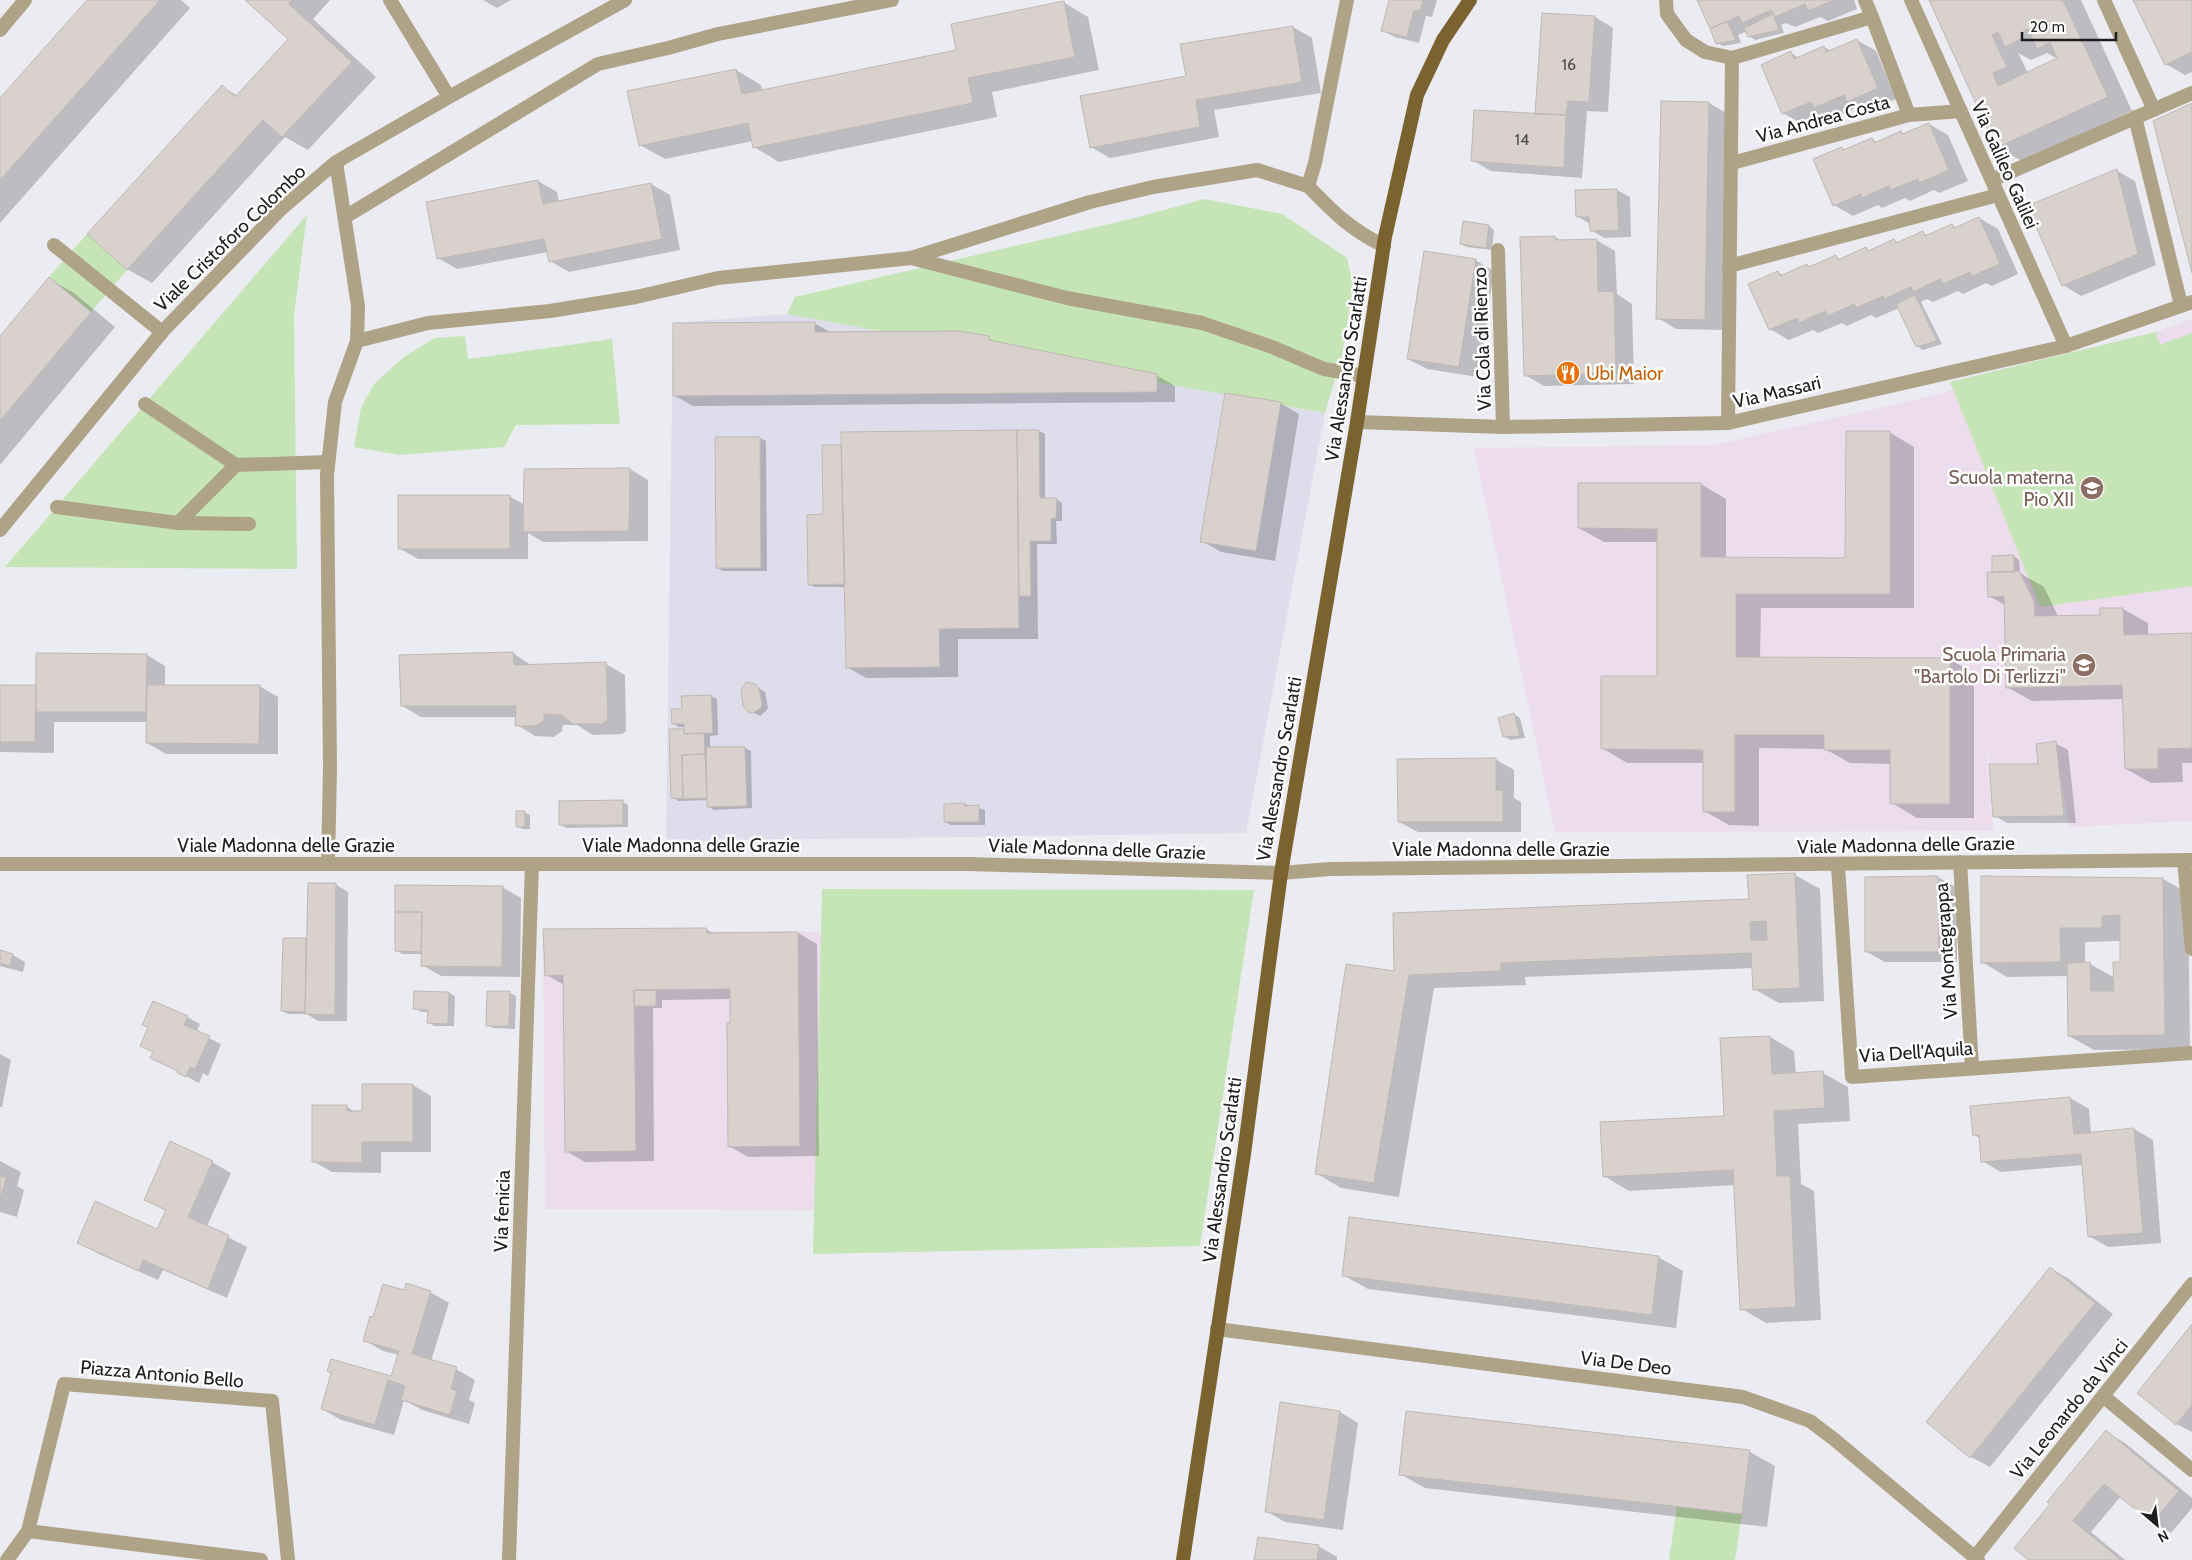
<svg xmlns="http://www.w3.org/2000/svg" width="2192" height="1560" viewBox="0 0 2192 1560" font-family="Cabin,sans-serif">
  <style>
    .built { fill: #ddddec }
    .education { fill: #ecdcee }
    .green { fill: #c6e5b6 }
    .shadow { fill: #0003; fill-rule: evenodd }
    .building { fill: #d8d1cd; stroke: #bfb8b4; fill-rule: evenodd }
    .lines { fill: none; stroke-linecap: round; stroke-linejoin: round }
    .pedestrian { stroke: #aea287; stroke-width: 14 }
    .minor { stroke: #aea287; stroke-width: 14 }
    .tertiary { stroke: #aea287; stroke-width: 14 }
    .primary { stroke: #7b6330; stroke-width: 14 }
    .labels { text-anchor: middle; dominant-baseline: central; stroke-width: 5; stroke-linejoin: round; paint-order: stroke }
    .number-label { font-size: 16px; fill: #4c4b4b }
    .street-label { font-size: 19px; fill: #1e1e20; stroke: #fff }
    .food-label { font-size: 19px; fill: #c56008; stroke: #fff; text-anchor: start }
    .education-label { font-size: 19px; fill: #785e54; stroke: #fff; text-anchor: end }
  </style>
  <rect width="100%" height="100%" fill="#ebebf2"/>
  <!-- built -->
  <path class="built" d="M787,314l538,99 -79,420 -580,8 7,-518z"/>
  <!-- education -->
  <path class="education" d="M2192,319v502l-123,6 -14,-86 -19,3 2,20h-49l-3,-18 7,85 -438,1 -81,-384 241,-3 222,-50 15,-5 -2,-8 202,-49z
    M543,929l278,3 -6,278 -270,-1z"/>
  <!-- green -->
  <path class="green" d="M1204,199l78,15 65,44 6,28 -11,70 -17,57 -538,-99 8,-17 340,-79z
    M307,215l-13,100 3,254 -292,-2z
    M87,234l40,36 -36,42 -42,-35z
    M2156,332l4,13 32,-12v253l-152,21 -90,-225z
    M465,336l3,23 144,-20 8,85 -104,1 -12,22 -105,8 -45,-8 7,-39 13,-24 30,-27 31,-19z
    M822,889l432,1 -54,356 -387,8z
    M1677,1506l65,8 -7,46h-66z"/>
  <!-- shadow -->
  <path class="shadow" d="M89,0h92l9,8 -190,215v-123z
    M247,0h83l-17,19 63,58 -68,73 -23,-13 -133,146 -25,-14 95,-182 16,9 52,-57z
    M483,0h28l-14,8z
    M1390,0h47l-5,17 -6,-1 -7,27 -24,-6 -13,-7z
    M1699,0h155l3,9 -29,12 -8,-4 -25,10 -9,-4 -5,2 3,8 -29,7 -6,-4 -2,-5 -9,4 3,8 -18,3 -6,-3z
    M1930,0h151l51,111 -110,50 -25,-14zM2018,53l13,7 16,-7 11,6 -30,14z
    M2135,0h57v72l-7,3 -19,-11z
    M1063,2l25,15 11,53 -107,22 5,25 -218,45 -25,-15 -1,-6 -88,18 -25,-14 96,-75 25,15 1,6 196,-40z
    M1595,17l18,11 -5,84 -21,-1 -5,67 -91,-7 -19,-11 65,-44z
    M1293,27l19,11 9,55 -107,17 5,27 -109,21 -19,-11 97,-70z
    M1857,40l19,11 20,48 -29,13 -9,-5 -25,11 -7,-4 -24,10 -19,-11 8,-60 8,5 25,-11 7,4z
    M1709,103l19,11 -4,216 -48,-1 -18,-11z
    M1929,124l19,11 20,46 -29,12 -5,-3 -24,11 -5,-3 -23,10 -4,-3 -25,11 -19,-11 8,-57 4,3 26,-12 6,4 23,-11 3,2z
    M2117,171l18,10 21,84 -75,31 -18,-11z
    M538,181l19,11 2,10 92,-18 19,11 10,55 -111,22 -19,-11 -2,-9 -91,17 -19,-11z
    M1617,190l13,7 1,40 -27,1 -13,-8 -1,-6 -13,-8v-25z
    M1979,218l19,11 20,45 -26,12 -6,-3 -23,11 -5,-3 -25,11 -6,-3 -6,3 21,42 -19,6 -6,-4 -18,-38 -23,10 -5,-3 -24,11 -5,-3 -24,10 -5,-3 -24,10 -19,-11 8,-57 6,4 23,-11 4,2 25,-10 6,3 24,-11 4,2 24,-11 5,3 24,-10 5,3 24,-11 5,3z
    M1489,226l5,4 -2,20 -25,-3 -6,-3z
    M1555,237l7,4 34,-1 19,11 2,43 15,10 2,80 -90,2 -19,-11z
    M1475,260l19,11 -16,106 -51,-8 -19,-10z
    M49,279l25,14 41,34 -115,138v-127z
    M814,323l18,10 156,5 9,5 159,32 19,11v16l-482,4 -18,-10z
    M1280,403l19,11 -24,147 -54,-9 -19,-11z
    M1039,431l6,3v65h11l6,4v18h-6l1,23h-20l1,95h-80v38l-92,1 -19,-11 -2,-80h-30l-6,-3 32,-138 1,1v-14z
    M1889,432l25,15v161h-153l-1,51h190l24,15v144h-57l-25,-15v-39l-42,-1 -25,-14 -66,-1v78l-30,-1 -25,-14v-48h-77l-25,-15 56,-70v-136h-54l-25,-14v-44h122l25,15v59l121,1z
    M760,438l6,3 1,130h-44l-6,-3z
    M630,469l18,11v61l-105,1 -15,-9v26h-110l-19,-11 110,-52 16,9z
    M2014,556l5,4 1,13 24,14 14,29h44l-1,-7h22l25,14v12l44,-1v129h-10l1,19 -32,1 -25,-14 -2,-70 -92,2 -25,-14 -2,-82 -16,-9 7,-23z
    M513,653l19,13 74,-2 19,11 1,56 -4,3 -29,1 -16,-10h-14l-1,6 -8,6 -19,-1 -18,-11v-8h-96l-19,-11z
    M147,655l18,11v20h94l19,11v57h-112l-19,-11 1,-21h-94v31l-54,-1v-66h37z
    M756,687l9,5 3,16 -2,3 -6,5 -8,-4z
    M711,696l6,3 1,36 -8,1v12h35l6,3 1,57 -38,2 -6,-4v-6l-30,1 -5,-4 12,-67v-3h-6l-6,-4 10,-13v-13z
    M1514,714l6,4 5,20 -15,2 -6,-4z
    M2055,743l13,7 8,73h-69l-12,-7 45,-50z
    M1495,759l19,11v28l7,4v30h-103l-19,-10z
    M623,802l5,3v22l-62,1 -6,-4z
    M965,804l20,6v15h-34l-6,-3z
    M524,812l6,3v14h-7l-6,-3z
    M1795,875l25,14 4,112 -45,2 -25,-14 -1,-21 -228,9 1,8 -92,3 -35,209 -58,-9 -25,-15 79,-201 355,-72z
    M1938,877l19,11v74h-72l-18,-10z
    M2163,879l25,14 2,156 -96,1 -25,-14v-60l-62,1 -25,-15zM2121,941v22l-6,15 -25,-14h-5v-22z
    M335,884l13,8 -1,129h-29l-11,-7h-19l-6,-3 23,-71 3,1z
    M396,886l106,1 19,11 -1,79 -79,-1 -19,-11v-11h-20l-6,-4z
    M706,929l8,5 84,-1 19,11 2,212 -71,1 -19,-11 2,-147 -69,1v8h-9l1,153 -69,1 -19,-11 -2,-166 -17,-10z
    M0,952l13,3 12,7 -2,10 -23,-6z
    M449,993l6,3 -1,30h-20l-6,-4 1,-10h-8l-6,-4z
    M510,993l6,3 -1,33 -22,-1 -6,-3z
    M187,1017l13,7 -4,8 25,12 -13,32 -5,-3 -4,10 -48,-26 3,-4 -12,-7z
    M1770,1037l24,14 2,23 27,-1 25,14 2,34 -52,3 3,60 13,7 7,129 -55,3 -24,-14 -7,-124 -106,6 -25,-15 121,-59z
    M0,1054l11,6 -9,47h-2z
    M413,1085l18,11v56h-50v21l-49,-1 -19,-11 34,-54 10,6h6z
    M2070,1098l19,11 2,24 43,-4 19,11 8,103 -53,4 -19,-11 -6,-71 -82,7 -19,-11 -2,-23 -6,-3z
    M0,1161l21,11 -4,14 7,4 -7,27 -17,-5z
    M212,1162l19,11 -24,53 40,21 -20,51 -64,-28 -5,10 -61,-27 -19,-11 79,-11 9,-20 -20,-11z
    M1658,1257l25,14 -7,57 -308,-39 -25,-14z
    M2050,1268l19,11 44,35 -123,153 -19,-10z
    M404,1291l26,1 19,11 -18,58 25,8 19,11 -6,20 6,3 -6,21 -47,-14 -18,-10 -10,35 -53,-15 -19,-11 70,-31 7,-23 -16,-4 -19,-11 10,-22z
    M2192,1326v106l-15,-8z
    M1340,1412l18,11 -15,107 -58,-8 -19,-11z
    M2106,1432l19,11 67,55v10l-21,25 -18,-11 -32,-26 -30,36 34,28h-95z
    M1750,1452l25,14 -8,61 -342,-39 -25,-14z
    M1318,1546l19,11v3h-81z"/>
  <!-- building -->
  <path class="building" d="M87,0h73l-160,180v-82z
    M245,0h47l-3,4 63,58 -70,75 -19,-17 -136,150 -40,-36 135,-149 13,12 53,-58z
    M1389,0h34l-3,11 -6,-1 -7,27 -26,-6z
    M1697,0h137l-26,11 -3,-7 -30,13 -4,-7 -29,13 -3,-7 -29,13z
    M1929,0h134l45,97 -112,51zM2028,29l9,20 13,-7 7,16 -59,28 -5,-13 14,-6 -15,-32 6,-3 7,15 18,-9 -2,-5z
    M2133,0h59v52l-27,13z
    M1064,1l11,56 -107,21 5,25 -220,45 -5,-25 -109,23 -12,-55 109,-22 6,25 214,-44 -5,-26z
    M1542,13l53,3 -6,86 -21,-1 -2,14 -31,-1z
    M1773,14l6,16 -31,7 -4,-9z
    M1727,21l9,19 -20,4 -6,-15z
    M1293,26l9,56 -106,18 4,27 -110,21 -10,-52 106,-20 -6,-32z
    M1857,39l21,49 -31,14 -3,-7 -30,13 -3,-6 -29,12 -21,-49 30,-14 3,8 30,-13 2,6z
    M1661,101l48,1 -4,218 -49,-1z
    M2192,103v170l-39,-152z
    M1474,110l92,5 -2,53 -93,-7z
    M1929,123l20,47 -30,13 -1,-4 -28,11 -1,-4 -27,12 -1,-4 -28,12 -20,-47 29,-12 1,3 29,-12 2,5 27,-12 1,3z
    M2117,169l21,85 -76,32 -35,-80z
    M538,180l5,24 108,-21 11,56 -113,23 -5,-23 -107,20 -11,-57z
    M1617,189l2,41 -29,1 -1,-14h-13l-1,-27z
    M1979,217l21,47 -28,12 -2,-4 -27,12 -3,-5 -27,13 -2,-5 -27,12 -1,-3 -27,12 -2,-4 -26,12 -3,-5 -26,12 -2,-5 -28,12 -21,-46 30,-13 2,5 27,-12 2,3 27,-12 2,5 28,-13 2,4 26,-12 2,4 27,-12 2,5 27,-12 2,4z
    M1463,221l26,4 -3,23 -26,-4z
    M1555,236l1,4 41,-1 1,53 16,-1 2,82 -92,3 -4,-139z
    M1424,251l52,8 -17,108 -52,-8z
    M49,277l42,35 -91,109v-85z
    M1915,295l22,46 -21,6 -20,-43z
    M815,322v10l144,-1 30,5v4l168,34v18l-484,4v-73z
    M1225,393l56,9 -25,149 -56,-9z
    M1017,430h22l1,68h17l-1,20 -5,1v22h-21l1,55h-12z
    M1017,430l2,198 -80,1 1,38 -94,1 -5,-236z
    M1846,431h44v163h-154v63l214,1v146h-60v-54h-66v-15h-89v77h-32v-62l-102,-1v-73h56v-147l-79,-1v-45h123v74l144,1z
    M715,437h45l1,131h-45z
    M822,445h19l4,139 -37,1 -1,-70 16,-1z
    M630,468l-1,63 -106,1 1,-63z
    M398,495h112v54h-112z
    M2014,555v17h-22v-16z
    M2019,571l15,30 1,15 65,-1v-7h23l1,27 68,-2v115l-34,1v20h-33l-3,-84 -116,3 -2,-92 -16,1 -1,-25z
    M513,652l1,13 92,-3 2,58 -6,4h-29l-12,-9 -17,-1v7l-9,5h-20l1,-20h-115l-2,-51z
    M36,653l111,1 -1,58h-110z
    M746,682l9,2 4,4 3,16 -1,4 -8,5h-4l-6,-7 -2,-16z
    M0,685h36l-1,57h-35z
    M147,685h113l-1,59 -113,-1z
    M711,695l2,38 -29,1v-10h-12l-1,-15h11l-1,-13z
    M1514,713l6,23 -17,1 -5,-19z
    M669,729h15v5l20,-1 1,21 -23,1 1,44 -12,-1z
    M2056,741l8,75 -71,1 -4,-53h49l-2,-20z
    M706,747h39l2,59 -40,1z
    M705,754l2,44 -24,1 -1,-44z
    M1496,758v32h7v32h-105l-1,-63z
    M623,800v25h-64v-24z
    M965,803v3l14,-1v17h-35v-18z
    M516,811h9v16h-9z
    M1795,873l5,115 -47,2 -2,-37 -250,10v8l-92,4 -35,208 -59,-9 31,-210 48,7 -1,-58 356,-14 -2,-24zM1766,921l1,19h-16l-1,-18z
    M1938,876l1,76h-74v-75z
    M1981,876l182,2 2,157 -97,1 -1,-73 23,-1 1,29h23l-1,-29h7v-47l-18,1v12h-42l1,34 -80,1z
    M308,883h28l-1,132 -30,-1z
    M395,885l108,1 -1,81 -81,-1 1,-54h-27z
    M395,912h27l-1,40 -26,-1z
    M706,928l1,5 91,-1 2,214 -72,1 -1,-124h3v-34l-96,1 2,161 -71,1 -2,-177 -18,1 -2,-47z
    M283,938h23l-1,74 -24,-1z
    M0,950l13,4 -3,12 -10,-3z
    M634,990h22v16h-22z
    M414,991l35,1 -1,32 -21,-1 1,-13 -15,-1z
    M487,991h23l-1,35h-23z
    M153,1001l35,15 -4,9 26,11 -15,33 -5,-2 -4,10 -9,-4 1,-2 -28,-13 3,-6 -13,-6 8,-19 -6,-2z
    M1770,1036l2,38 51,-3 2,37 -51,3 3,65h13l6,131 -56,3 -7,-140 -130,7 -3,-55 124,-6 -4,-78z
    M362,1084h51v58h-51v21l-50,-1v-57h35v6h15z
    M2070,1097l4,37 60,-6 9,105 -55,4 -7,-83 -100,8 -2,-27 -6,1 -3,-30z
    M170,1141l43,20 -25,56 41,18 -21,54 -65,-29 -4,11 -62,-28 18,-42 62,28 9,-19 -22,-10z
    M0,1176l6,2 -6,22z
    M1349,1217l310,39 -7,59 -310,-39z
    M2050,1267l45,36 -125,155 -44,-36z
    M406,1283l25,8 -19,63 45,13 -6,22 6,2 -7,24 -49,-15 4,-14 -17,-6 -13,45 -54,-16 10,-36 -4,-2 4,-12 60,17 8,-25 -36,-10 7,-25 3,1 10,-33 21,6z
    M2192,1324v81l-16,20 -39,-32z
    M1280,1402l60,9 -16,109 -59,-8z
    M1406,1411l344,39 -8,64 -343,-39z
    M2106,1430l73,61 -27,32 -48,-39 -14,16 -17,21 48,39h-93l-14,-12 36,-44 -3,-2z
    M1258,1537l61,8 -2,15h-63z"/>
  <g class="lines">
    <!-- pedestrian -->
    <path class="pedestrian" d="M54,245l108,87
      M911,258l156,40 135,25 70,24 52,22 40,7
      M145,404l91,61 92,-3
      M57,507l121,16 58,-58
      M178,523l71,1"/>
    <!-- minor -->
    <path class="minor" d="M390,0l59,97
      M1347,0l-32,163 -7,23c26,27 42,43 76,60
      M1666,0l1,14 19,26 19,12 27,6 140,-41 -7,-17
      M1911,0l155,346
      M2104,0l50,110
      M0,30l25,-30
      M1909,115l52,-4
      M2135,117l46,188
      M1732,163l177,-48 -37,-98
      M1992,180l200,-87
      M345,217l253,-153 70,-16 50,-14 174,-34
      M1498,250l5,177
      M1729,266l269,-71
      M357,341l71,-18 122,-12 86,-14 82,-19 193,-20 179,-56 63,-15 104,-17 51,16
      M1728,423l4,-365
      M0,530l162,-198 119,-123 55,-47 113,-65 176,-97
      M2184,860l8,89
      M1960,862l12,205
      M328,864l2,-96 -3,-293 8,-73 22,-61 1,-35 -22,-144
      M1838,866l14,211 340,-24
      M1217,1329l526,68 67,24 25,19 143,120
      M2103,1396l89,74
      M1975,1557l217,-273
      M7,1560l21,-29
      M261,1560l-233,-29 36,-147 208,17 16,159
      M509,1560l23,-696"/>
    <!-- tertiary -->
    <path class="tertiary" d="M1357,422l146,5 225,-4 338,-77 126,-44
      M0,864h969l312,9 49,-4 862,-9"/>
    <!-- primary -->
    <path class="primary" d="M1183,1560l61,-406 37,-281 76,-451 28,-185 32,-142 26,-55 27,-40"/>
  </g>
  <!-- icons -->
  <defs>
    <g id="restaurant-disc" transform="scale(1.25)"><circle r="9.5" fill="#e8710a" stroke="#fff"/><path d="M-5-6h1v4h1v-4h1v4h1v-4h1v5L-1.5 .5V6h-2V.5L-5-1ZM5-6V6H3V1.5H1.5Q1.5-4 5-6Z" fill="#fff"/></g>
    <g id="school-disc" transform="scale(1.25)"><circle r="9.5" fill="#8d6e63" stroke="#fff"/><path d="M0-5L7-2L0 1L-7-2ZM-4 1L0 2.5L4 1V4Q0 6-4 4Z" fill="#fff"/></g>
  </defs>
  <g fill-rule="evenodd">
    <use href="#restaurant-disc" x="1568" y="373"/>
    <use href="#school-disc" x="2092" y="488"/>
    <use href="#school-disc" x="2084" y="665"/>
  </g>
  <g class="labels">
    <!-- number labels -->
    <g class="number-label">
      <text x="1569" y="64">16</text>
      <text x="1522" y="139">14</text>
    </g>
    <!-- street labels -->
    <g class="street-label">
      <text transform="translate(1823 119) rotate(-15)">Via Andrea Costa</text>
      <text transform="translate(2005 165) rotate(66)">Via Galileo Galilei</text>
      <text transform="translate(230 238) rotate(-44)">Viale Cristoforo Colombo</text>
      <text transform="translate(1482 339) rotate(-92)">Via Cola di Rienzo</text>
      <text transform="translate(1346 369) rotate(-81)">Via Alessandro Scarlatti</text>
      <text transform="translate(1777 392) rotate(-13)">Via Massari</text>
      <text transform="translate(1279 769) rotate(-80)">Via Alessandro Scarlatti</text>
      <text x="286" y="845">Viale Madonna delle Grazie</text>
      <text x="691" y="845">Viale Madonna delle Grazie</text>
      <text transform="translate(1906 845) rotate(-1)">Viale Madonna delle Grazie</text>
      <text transform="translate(1097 849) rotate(2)">Viale Madonna delle Grazie</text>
      <text x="1501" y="849">Viale Madonna delle Grazie</text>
      <text transform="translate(1946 951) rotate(-94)">Via Montegrappa</text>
      <text transform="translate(1916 1052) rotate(-4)">Via Dell'Aquila</text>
      <text transform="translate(1222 1170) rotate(-82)">Via Alessandro Scarlatti</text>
      <text transform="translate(502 1211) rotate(-88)">Via fenicia</text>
      <text transform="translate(1626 1363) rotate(7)">Via De Deo</text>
      <text transform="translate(162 1374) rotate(5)">Piazza Antonio Bello</text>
      <text transform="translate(2069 1409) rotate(-51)">Via Leonardo da Vinci</text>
    </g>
    <!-- food labels -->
    <g class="food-label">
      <text x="1586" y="373">Ubi Maior</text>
    </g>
    <!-- education labels -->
    <g class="education-label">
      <text x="2074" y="477">Scuola materna<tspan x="2074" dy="22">Pio XII</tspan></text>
      <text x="2066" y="654">Scuola Primaria<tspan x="2066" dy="22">"Bartolo Di Terlizzi"</tspan></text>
    </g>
  </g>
  <!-- north arrow -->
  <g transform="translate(2157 1525) rotate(152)" stroke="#ffffff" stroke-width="4" paint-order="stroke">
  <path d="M0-4L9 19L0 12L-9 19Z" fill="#1e1e20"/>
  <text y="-8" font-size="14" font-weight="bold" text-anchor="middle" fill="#1e1e20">N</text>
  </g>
  <!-- scale -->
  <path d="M2022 32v8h94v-8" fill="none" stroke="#1e1e20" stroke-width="2.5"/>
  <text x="2030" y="32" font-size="15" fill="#1e1e20" stroke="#ffffff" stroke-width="4" paint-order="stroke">20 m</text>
</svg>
